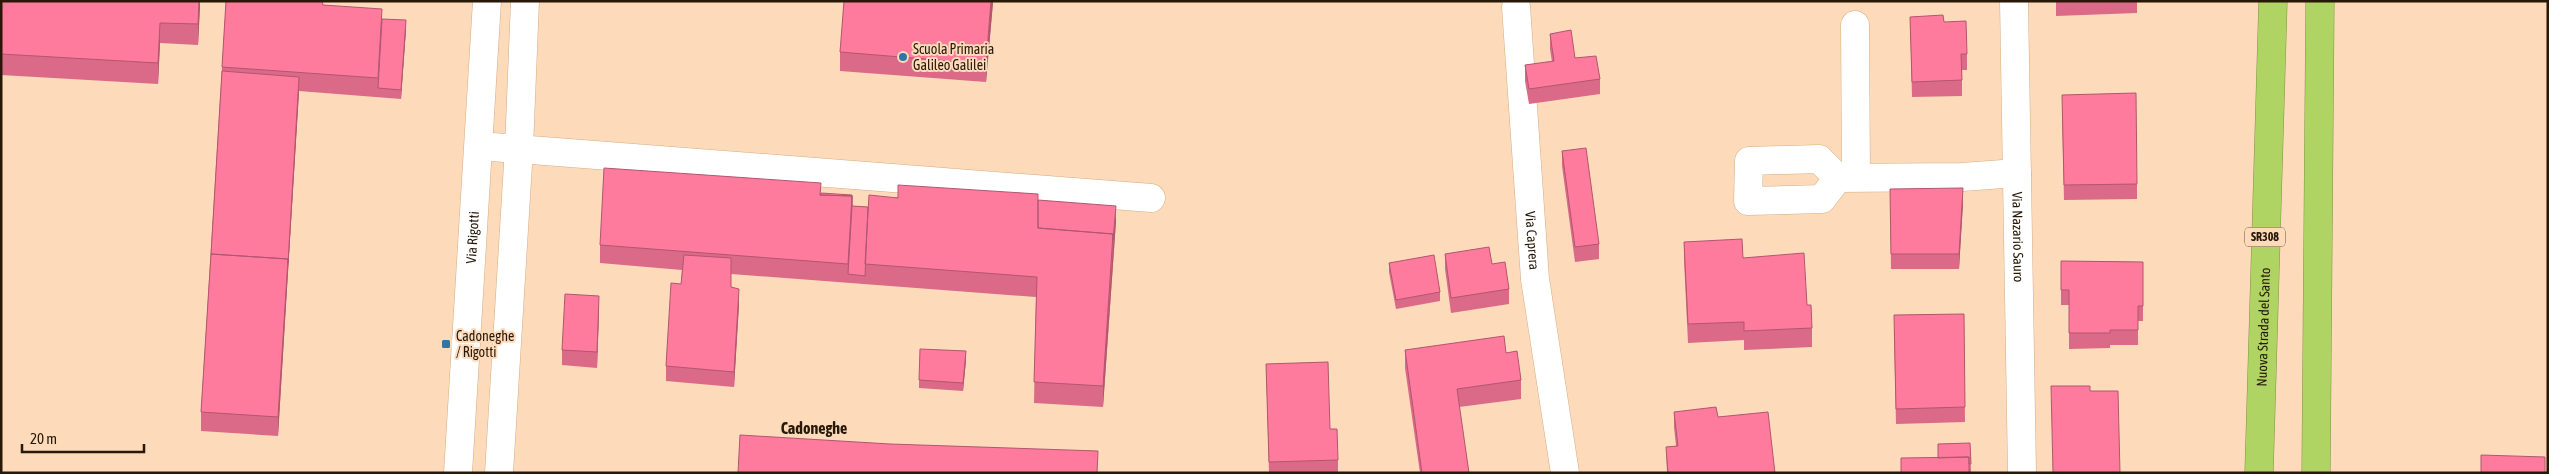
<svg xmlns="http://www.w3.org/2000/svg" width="2549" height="474" viewBox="0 0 2549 474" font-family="'Asap Condensed',sans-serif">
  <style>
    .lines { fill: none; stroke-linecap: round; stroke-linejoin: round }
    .minor-casing { stroke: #d6ac84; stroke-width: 29 }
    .highway-casing { stroke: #809244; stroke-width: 29 }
    .minor { stroke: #fff; stroke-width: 28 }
    .highway { stroke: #afd464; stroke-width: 28 }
    .wall { fill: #da6a88 }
    .shaded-wall { fill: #b2566f }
    .building { fill: #fe7b9e; stroke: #b2566f }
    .poi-dot { fill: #2f75aa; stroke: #fddab9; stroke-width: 2 }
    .labels { text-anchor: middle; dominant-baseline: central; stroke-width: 4; stroke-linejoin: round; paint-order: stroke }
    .shield { fill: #fddab9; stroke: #68523d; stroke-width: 1 }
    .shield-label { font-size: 12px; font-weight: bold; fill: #281808 }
    .poi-label { font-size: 14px; fill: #281808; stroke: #fddab9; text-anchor: start }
    .street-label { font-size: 14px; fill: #281808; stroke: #fddab9 }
    .quarter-label { font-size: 16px; font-weight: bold; fill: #281808; stroke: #fddab9 }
  </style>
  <rect width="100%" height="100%" fill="#fddab9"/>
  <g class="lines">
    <!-- minor casing -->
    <g class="minor-casing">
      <g id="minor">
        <path id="s1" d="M2014,1l8,472"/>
        <path id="s2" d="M1516,7l19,272 30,194"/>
        <path d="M1855,25l1,152"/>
        <path d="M479,146l672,52"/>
        <path d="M1838,178l-16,21 -74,2 1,-40 70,-2 19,19 124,-1 55,-4"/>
        <path id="s3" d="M458,473l29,-472"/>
        <path d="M499,473l20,-325 6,-147"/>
      </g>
    </g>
    <!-- highway casing -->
    <g class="highway-casing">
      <g id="highway">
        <path id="s4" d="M2259,473l14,-472"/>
        <path d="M2316,473l4,-472"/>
      </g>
    </g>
    <!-- minor -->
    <use href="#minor" class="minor"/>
    <!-- highway -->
    <use href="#highway" class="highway"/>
  </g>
  <!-- wall -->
  <path class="wall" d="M1,1h199l-2,44 -38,-2 -2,41 -157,-9z
    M226,1l97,4 59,14 24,10 -5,70 -102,-8 -21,345 -77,-5v-19z
    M993,1l-7,81 -146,-11v-19z
    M2056,1h81v12l-81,3z
    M1910,17l34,5 23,32v16h-5v26l-50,1z
    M1550,34l25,24 25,21v15l-71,10 -4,-23v-16l27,-3 -2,-13z
    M2062,110l75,74v15l-73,1z
    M1562,151l37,93v15l-24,3 -13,-96z
    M1890,189l73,14 -4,66h-68z
    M821,193l31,13 16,1 30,-10 140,3 78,21 -13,186 -69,-4 2,-106 -305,-23v14l8,16 -5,83 -68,-6v-15l15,-82 1,-14 -82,-7v-18z
    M1684,242l59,16 64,47 5,23v19l-68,3v-10l-56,3 -4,-83z
    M1445,254l47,10 17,25v15l-58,9 -6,-44z
    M2061,261l82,1v59h-5v24h-28v3l-41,1v-44h-8z
    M1389,263l51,29v9l-44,8 -7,-37z
    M599,311l-2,57 -35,-3v-15z
    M1964,314l1,108 -69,2 -2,-94z
    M1405,350l101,3 15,27v19l-62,8 10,66h-49l-15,-105z
    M966,360l-3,31 -44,-3v-8z
    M1266,364l72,96v13h-69z
    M1674,412l101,61h-108l-1,-26 10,-1 -2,-19z
    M1970,443l1,29h-2l-31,-14z"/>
  <!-- shaded-wall -->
  <path class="shaded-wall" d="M199,1h1v7l-2,37v-21z
    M991,1h2v2l-7,79v-18z
    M406,20v9l-5,70v-9z
    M160,23v20l-2,41v-21z
    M299,77v15l-21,344v-19z
    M1963,188v15l-4,66v-15z
    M1116,206v15l-13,186v-21z
    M739,289v15l-5,83v-15z
    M599,296v15l-2,57v-16z
    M966,351v9l-3,31v-8z"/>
  <!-- building -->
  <path class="building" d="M1,1h198l-1,23 -38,-1 -2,40 -157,-9z
    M226,1h96l1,4 59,4 -4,69 -156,-11z
    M844,1h147l-5,63 -146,-12z
    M1943,15l1,7 22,-1 1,33h-6l1,26 -50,2 -2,-65z
    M382,19l24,1 -5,70 -23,-2z
    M1571,30l4,28 21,-2 4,23 -71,10 -4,-24 29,-4 -4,-27z
    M222,71l77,6 -11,186v-4l-77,-5z
    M2136,93l1,91 -73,1 -2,-90z
    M1586,148l13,96 -24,3 -13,-96z
    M604,168l217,15 -1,12 32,1 -4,68 -248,-19z
    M898,185l140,9v34l75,6 -10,152 -69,-4 3,-105 -172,-13 4,-69 29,3z
    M1963,188l-4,66h-68l-1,-65z
    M821,193l31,2v11v-10l-32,-1z
    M1038,200l78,6 -3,34v-6l-75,-6z
    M852,206l16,1 -3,69 -17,-2z
    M1742,239l1,19 61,-5 3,52h4l1,23 -68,3v-9l-56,2 -4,-82z
    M1489,247l3,17 13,-2 4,27 -58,9 -6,-44z
    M211,254l77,5 -10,158 -77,-5z
    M684,255l47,3v29l8,2 -5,83 -68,-6 5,-83 10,1z
    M1434,255l6,37 -44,8 -7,-37z
    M2061,261l82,1v44h-5v24h-28v3h-41v-43h-8z
    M565,294l34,2 -2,56 -35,-2z
    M1964,314l1,93 -69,2 -2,-94z
    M1504,336l2,17 11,-2 4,29 -64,9 12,84h-47l-17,-123z
    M920,349l46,2 -3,32 -44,-3z
    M1328,362l2,67h7l1,31 -69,2 -3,-98z
    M2051,386h39v5h28l2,82h-67z
    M1716,407l2,10 50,-5 7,61h-107l-2,-26 12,-1 -4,-34z
    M740,435l150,9 208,7 -1,22h-359z
    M1970,443l1,21h-2v-7l-31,1v-14z
    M2481,455l64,2v16h-64z
    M1969,457v16h-68v-15z"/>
  <!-- markers -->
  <g class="poi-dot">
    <circle cx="903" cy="57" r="5"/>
    <rect x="441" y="339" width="10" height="10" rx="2.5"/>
  </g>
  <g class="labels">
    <!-- shield labels -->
    <rect class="shield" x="2245" y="227.5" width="40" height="19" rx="4"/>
    <g class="shield-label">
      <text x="2265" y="237">SR308</text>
    </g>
    <!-- poi labels -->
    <g class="poi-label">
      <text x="913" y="49">Scuola Primaria<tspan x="913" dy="16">Galileo Galilei</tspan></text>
      <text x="456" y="336">Cadoneghe<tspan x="456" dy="16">/ Rigotti</tspan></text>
    </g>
    <!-- street labels -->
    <g class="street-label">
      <text stroke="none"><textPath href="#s3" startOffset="236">Via Rigotti</textPath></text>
      <text stroke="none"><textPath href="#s1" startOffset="236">Via Nazario Sauro</textPath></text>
      <text stroke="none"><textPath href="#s2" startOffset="234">Via Caprera</textPath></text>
      <text stroke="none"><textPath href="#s4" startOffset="146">Nuova Strada del Santo</textPath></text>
    </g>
    <!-- quarter labels -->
    <g class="quarter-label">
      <text x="814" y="428">Cadoneghe</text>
    </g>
  </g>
  <!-- border -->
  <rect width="2549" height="474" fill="none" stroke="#281808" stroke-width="5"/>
  <!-- scale -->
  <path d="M22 444v8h122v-8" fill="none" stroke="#281808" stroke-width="2.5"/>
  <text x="30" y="444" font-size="15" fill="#281808" stroke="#fddab9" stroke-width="4" paint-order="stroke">20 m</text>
</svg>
